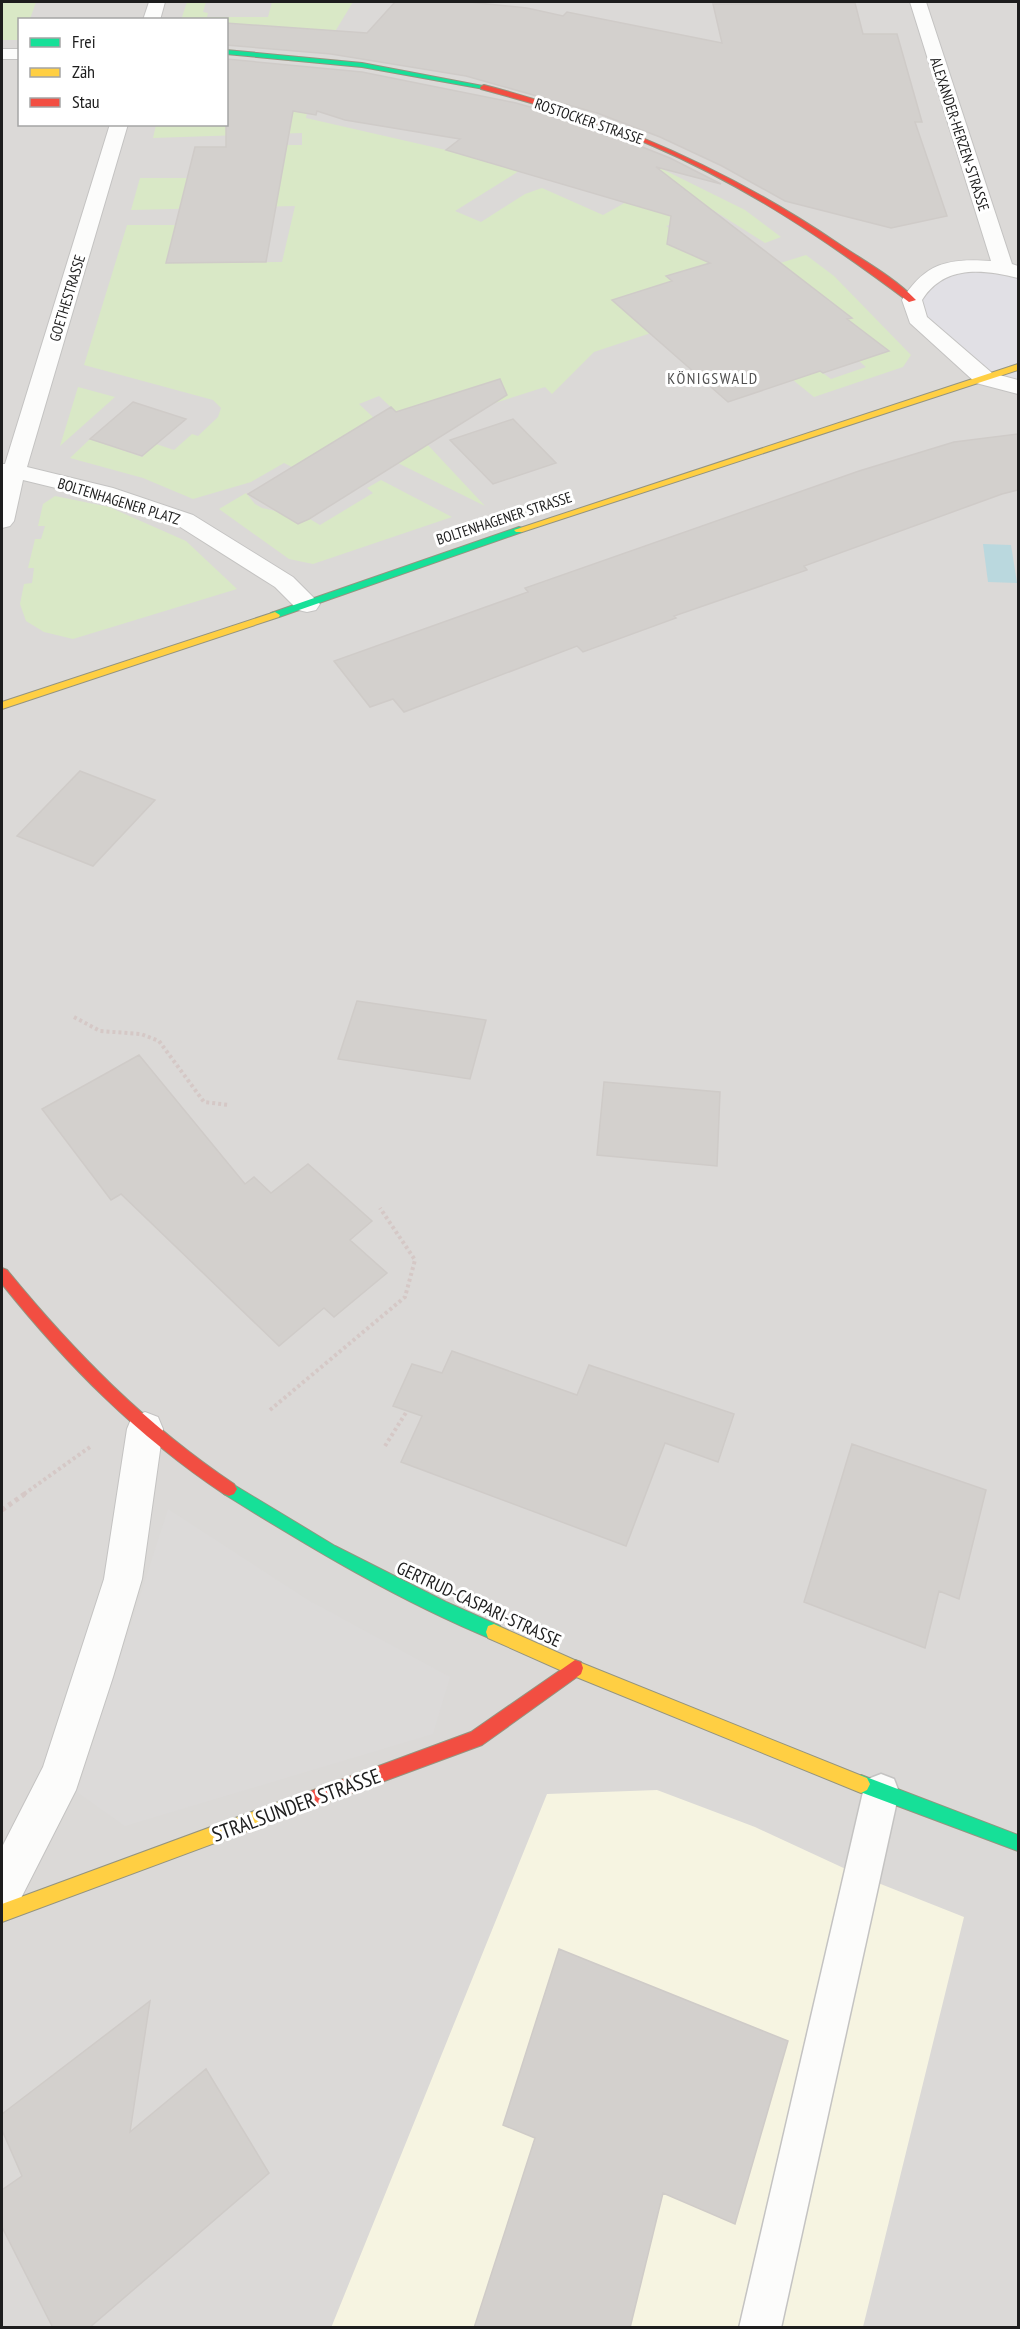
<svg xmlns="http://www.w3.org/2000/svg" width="1020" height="2329" viewBox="0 0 1020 2329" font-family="'PT Sans Narrow',sans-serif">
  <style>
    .residential { fill: #dbd9d7; fill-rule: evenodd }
    .education { fill: #f6f4e1 }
    .grass { fill: #d9e8c6; fill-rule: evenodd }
    .parking { fill: #dcdad9 }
    .plaza { fill: #e1e0e5 }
    .water { fill: #bad8de }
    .building { fill: #d3d0cd; stroke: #cfcbc8; stroke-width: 1.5 }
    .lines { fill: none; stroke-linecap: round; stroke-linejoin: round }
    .lane-casing { stroke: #c4c3c2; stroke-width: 3 }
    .street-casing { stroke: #c4c3c2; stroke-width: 2 }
    .fast-casing { stroke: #94947f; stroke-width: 2 }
    .slow-casing { stroke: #94947f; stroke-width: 2 }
    .jam-casing { stroke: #94947f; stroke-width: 2 }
    .path-far1 { stroke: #d5c8c6; stroke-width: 4; stroke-dasharray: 3 3; stroke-linecap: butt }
    .path { stroke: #d5c8c6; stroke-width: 5; stroke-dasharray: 4 4; stroke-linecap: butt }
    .lane { fill: #fcfcfb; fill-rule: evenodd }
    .street { fill: #fcfcfb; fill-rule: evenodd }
    .fast { fill: #16e098; fill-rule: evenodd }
    .slow { fill: #ffcf43; fill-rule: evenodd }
    .jam { fill: #f24e42; fill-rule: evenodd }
    .labels { text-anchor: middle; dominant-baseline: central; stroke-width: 6; stroke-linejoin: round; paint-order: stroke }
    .far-street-label { font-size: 15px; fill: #1d1d1d; stroke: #fff }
    .far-neighbourhood-label { font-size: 16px; letter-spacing: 1.5px; fill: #505050; stroke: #fff }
    .street-label { font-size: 18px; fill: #1d1d1d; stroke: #fff }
    .near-street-label { font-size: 21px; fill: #1d1d1d; stroke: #fff }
  </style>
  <rect width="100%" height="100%" fill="#ece9e6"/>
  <!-- residential -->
  <path class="residential" d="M2,2h1016v2325h-1016zM20,20h206v104h-206z"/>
  <!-- education -->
  <path class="education" d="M657,1790l98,37 108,50 101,40 -101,410 -532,1 216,-534z"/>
  <!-- grass -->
  <path class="grass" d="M2,2h34l-6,17h29l-39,1 -1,20h-17z
    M187,2h19l-3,10 5,1 -1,4h61l4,-15h81l-28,46 3,-18 -13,-1 -9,16 -79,-3 -1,-22h-45z
    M309,102l-3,16 140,32 73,21 -64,40 26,11 44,-28 17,-6 61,27 59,-33 -14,-20 97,48 36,27 -16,6 -52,-33 -47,16 50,35 -49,15 19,17 -36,10 -13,-11 -25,8 39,33 -57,19 -42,42 -7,-7 -69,22 -17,-17 -62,20 88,94 -142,-70 -51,31 -8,-4 -33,19 -58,17 -50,-21 -73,-20 20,-19 52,18 14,-13 18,6 18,-16 6,2 20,-19 3,-9 -8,-8 -129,-35 43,-140h49l-9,38 115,-1 13,-56 -164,4 9,-32h92l25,-33h45v-12l-149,5 3,-13 70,-1zM379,396l17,16 -21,7 -16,-15z
    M806,255l28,21 77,79 -8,12 -89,30 -21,-17 27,-9 11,8 35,-12 -7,-6 30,-10 -42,-32 4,-2 -30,-23 -7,2 -100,-12z
    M78,387l37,10 -55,49z
    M381,480l71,37 -139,47 -24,-5 -70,-50 27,-16 9,11 7,4 46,10 12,7 53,-32 -6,-5z
    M55,496l54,11 77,34 51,48 -164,50 -29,-7 -18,-11 -6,-17 4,-20 8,-1 2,-15h-6l7,-29h6l4,-13h-7l5,-22z"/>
  <!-- parking -->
  <path class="parking" d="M168,1509l140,91 142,77 -17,57 -308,92 -48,-34z"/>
  <!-- plaza -->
  <path class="plaza" d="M1003,267l15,5v115l-34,-9 -67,-59 10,-40 25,-10z"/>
  <!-- water -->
  <path class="water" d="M983,544l28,1 6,38 -29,-1z"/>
  <!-- building -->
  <path class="building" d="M395,2h72l60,6 36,8 4,-4 155,31 -9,-39 142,-1 8,31h34l25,88h-7l32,94 -56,12 -106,-27 -63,-35 -62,-29 -63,-24 -131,-37 -135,-22 -105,-9v-22l141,10z
    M226,59l136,13 154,31 53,15 101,40 51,26 -65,-17 196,151 -5,1 42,32 -66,22 -3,-2 -92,31 -116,-102 60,-19 -6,-5 44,-13 -43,-19 4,-28 -225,-66 14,-11 -115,-19 -28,-9 -1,4 -23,-4 -27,151 -100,1 29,-116h31z
    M500,379l7,16 -198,124 -11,5 -50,-30 143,-87 5,5z
    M133,402l53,17 -44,37 -52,-17z
    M513,419l43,44 -63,21 -43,-44z
    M1018,434v56l-16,4 -198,72 3,4 -133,46 2,2 -93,34 -6,-6 -173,66 -11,-13 -23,8 -36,-46 194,-69 -3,-4 334,-117 95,-29z
    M80,771l75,29 -62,66 -76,-30z
    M357,1001l129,19 -16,59 -132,-20z
    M139,1055l106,129 9,-7 17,16 37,-29 64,57 -22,19 37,33 -53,44 -10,-9 -45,38 -158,-152 -10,6 -69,-91z
    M604,1082l116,10 -3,74 -120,-11z
    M452,1351l125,44 12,-30 145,49 -16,48 -53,-19 -39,103 -225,-84 21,-46 -29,-10 19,-42 30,9z
    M852,1444l134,46 -27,109 -20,-8 -14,57 -121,-46z
    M559,1949l229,92 -53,183 -72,-31 -33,135h-156l61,-190 -32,-13z
    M150,2001l-20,131 76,-63 63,104 -180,155h-36l-51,-101v-37l20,-14 -20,-46v-16z"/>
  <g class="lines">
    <!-- lane casing -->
    <g class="lane-casing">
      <path id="lane" d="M881,1774l13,5 5,13 -118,536h-42l124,-536 5,-13z"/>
    </g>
    <!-- street casing -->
    <g class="street-casing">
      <path id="street" d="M149,2h16l-5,18h-17z
        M910,2h16l86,262 6,2v12c-36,-9 -74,-13 -96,22l5,17 65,56 26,7v14l-42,-11 -66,-60 -8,-23c23,-37 46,-42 89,-39z
        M2,49h18v10h-18z
        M110,124h18l-101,343 86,21 80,27 100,62 27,27 -4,6 -9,2 -9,-2 -23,-23 -98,-62 -80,-27 -74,-18 -9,41 -4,5 -8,2v-64h3z
        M145,1412l13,5 5,12 -21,150 -29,98 -37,113 -59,116 -15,7v-66l41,-80 61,-188 23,-150 5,-12z"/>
    </g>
    <!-- fast casing -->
    <g class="fast-casing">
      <path id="fast" d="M226,50l136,13 126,24 -4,2 -122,-22 -136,-13z
        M519,527l3,1v4l-243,85h-8l-1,-2 1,-2z
        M229,1482l106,64 111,56 54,24 2,6 -2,6 -6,2c-95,-39 -183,-92 -270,-146l-3,-5 3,-5z
        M861,1775l157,60v16l-163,-61 -3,-6 3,-6z"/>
    </g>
    <!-- slow casing -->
    <g class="slow-casing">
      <path id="slow" d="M1018,364v6l-496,162h-6l-2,-2z
        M275,612l5,3 -1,2 -277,92v-7z
        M494,1624l85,38 288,116 3,6 -3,6 -6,3 -292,-119 -81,-36 -2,-6 2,-6z
        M287,1799l6,3 3,6 -3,6 -291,108v-18z"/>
    </g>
    <!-- jam casing -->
    <g class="jam-casing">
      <path id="jam" d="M484,85c128,33 246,85 355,159 25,17 56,34 77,56l-7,2c-80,-60 -163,-116 -256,-156 -55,-24 -113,-41 -172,-57l-1,-2z
        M2,1268l5,2c67,82 139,155 227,214l3,5 -3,5 -5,2 -5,-2c-87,-58 -157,-129 -222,-210z
        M575,1660l6,2 2,6 -2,6 -99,71 -195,72 -6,-3 -3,-6 3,-6 190,-70z"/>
    </g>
    <!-- path-far1 -->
    <path class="path-far1" d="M74,1017l26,14 41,3 18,7 45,61 25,3
      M270,1410l135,-113 10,-37 -35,-52
      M385,1446l22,-35
      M24,1494l66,-47"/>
    <!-- path -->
    <path class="path" d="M2,1510l24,-17"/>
    <!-- lane -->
    <use href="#lane" class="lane"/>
    <!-- street -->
    <use href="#street" class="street"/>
    <!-- fast -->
    <use href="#fast" class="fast"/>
    <!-- slow -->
    <use href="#slow" class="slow"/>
    <!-- jam -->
    <use href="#jam" class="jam"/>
  </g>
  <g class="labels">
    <!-- far-street labels -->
    <g class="far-street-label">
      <text transform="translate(589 121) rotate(19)">ROSTOCKER STRASSE</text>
      <text transform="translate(960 134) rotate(72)">ALEXANDER-HERZEN-STRASSE</text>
      <text transform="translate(67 298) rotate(-73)">GOETHESTRASSE</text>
      <text transform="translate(119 501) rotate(17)">BOLTENHAGENER PLATZ</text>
      <text transform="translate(504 518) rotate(-18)">BOLTENHAGENER STRASSE</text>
    </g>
    <!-- far-neighbourhood labels -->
    <g class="far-neighbourhood-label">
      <text x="713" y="378">KÖNIGSWALD</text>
    </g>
    <!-- street labels -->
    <g class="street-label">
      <text transform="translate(479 1604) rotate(25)">GERTRUD-CASPARI-STRASSE</text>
    </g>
    <!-- near-street labels -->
    <g class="near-street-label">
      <text transform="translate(296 1805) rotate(-20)">STRALSUNDER STRASSE</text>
    </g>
  </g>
  <!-- border -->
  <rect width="1020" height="2329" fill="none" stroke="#1d1d1d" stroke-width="6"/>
  <!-- legend -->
  <rect x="18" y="18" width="210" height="108" fill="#ffffff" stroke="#a5a5a5" stroke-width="1.5"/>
  <rect x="30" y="38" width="30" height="9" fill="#16e098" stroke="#a5a5a5" stroke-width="1.5"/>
  <text x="72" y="48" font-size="18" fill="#1d1d1d">Frei</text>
  <rect x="30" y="68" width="30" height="9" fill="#ffcf43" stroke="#a5a5a5" stroke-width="1.5"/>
  <text x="72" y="78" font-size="18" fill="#1d1d1d">Zäh</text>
  <rect x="30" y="98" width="30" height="9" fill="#f24e42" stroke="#a5a5a5" stroke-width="1.5"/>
  <text x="72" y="108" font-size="18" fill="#1d1d1d">Stau</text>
</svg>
